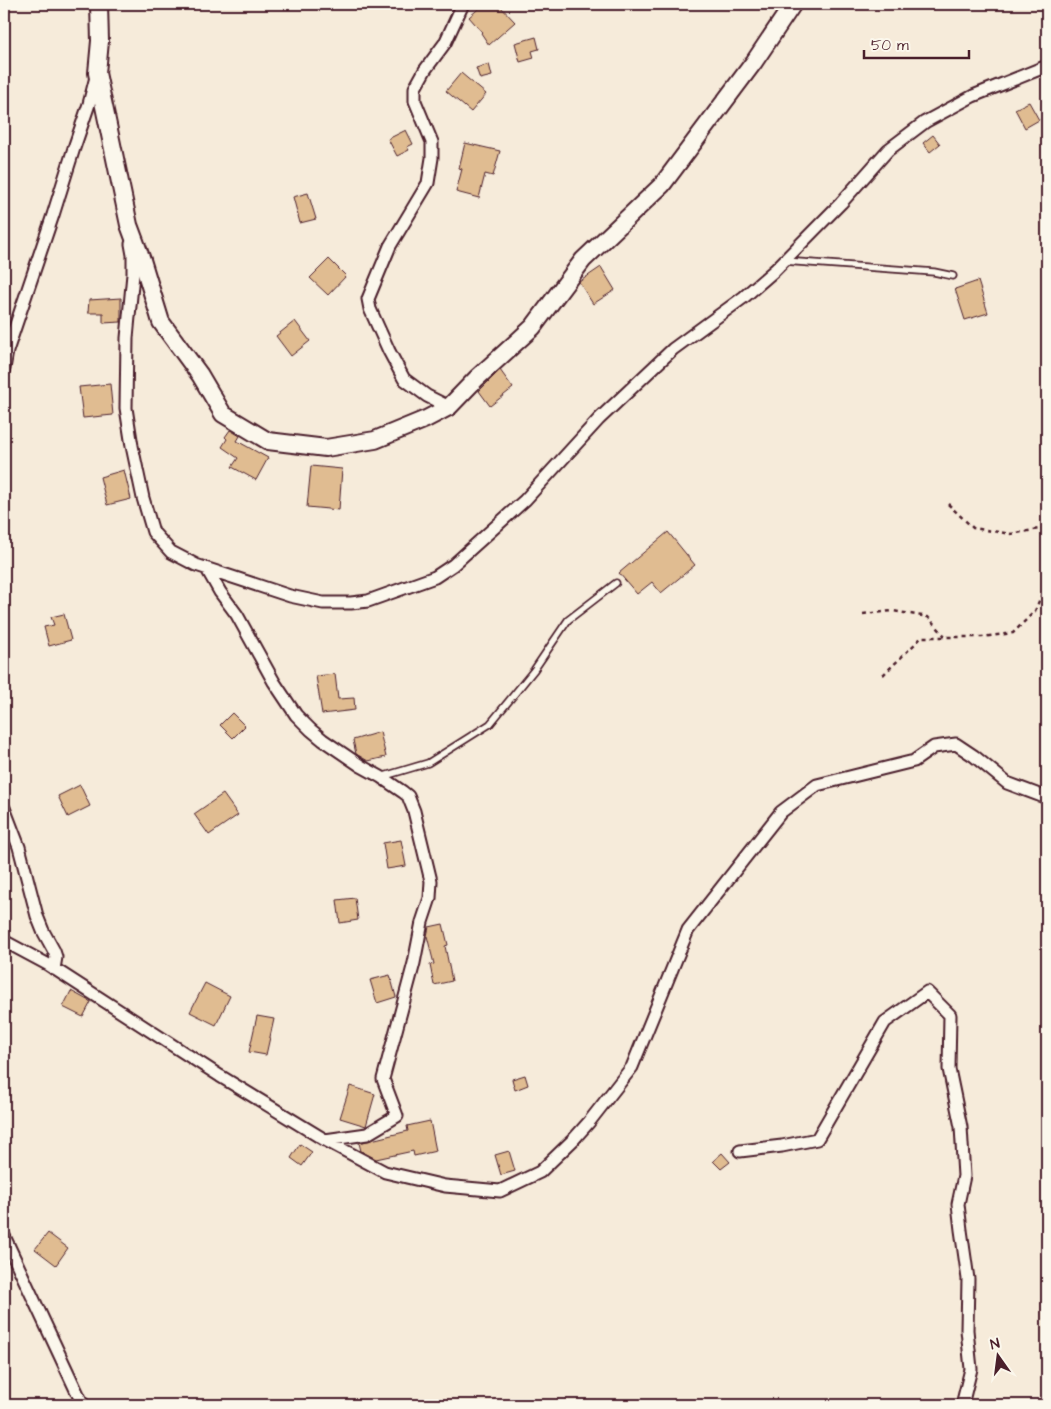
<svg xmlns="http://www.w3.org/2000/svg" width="1051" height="1409" viewBox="0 0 1051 1409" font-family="'Architects Daughter',sans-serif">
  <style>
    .building { fill: #e0bc91; stroke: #4a1f2b }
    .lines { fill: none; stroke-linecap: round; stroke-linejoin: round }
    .lane-casing { stroke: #4a1f2b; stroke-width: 9 }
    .street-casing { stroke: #4a1f2b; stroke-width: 15 }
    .secondary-casing { stroke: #4a1f2b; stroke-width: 20 }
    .path { stroke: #4a1f2b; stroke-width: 2.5; stroke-dasharray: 4 4; stroke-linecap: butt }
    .lane { stroke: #fbf7ec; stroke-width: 5.5 }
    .street { stroke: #fbf7ec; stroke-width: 11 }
    .secondary { stroke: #fbf7ec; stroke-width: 16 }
  </style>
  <rect width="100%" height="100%" fill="#f6ebda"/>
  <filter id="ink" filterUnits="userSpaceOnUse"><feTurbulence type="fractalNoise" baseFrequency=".02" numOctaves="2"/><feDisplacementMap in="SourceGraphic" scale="10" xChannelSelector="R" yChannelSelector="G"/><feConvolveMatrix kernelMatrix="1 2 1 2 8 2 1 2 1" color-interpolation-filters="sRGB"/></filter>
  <g filter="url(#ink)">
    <!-- building -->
    <path class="building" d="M484,4h14l17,18 -26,23 -8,-12 1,-1 -13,-15z
      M536,37l3,12 -7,2 2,7 -14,4 -5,-19z
      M489,64l3,12 -12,3 -4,-11z
      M461,73l25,21 -15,18 -25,-21z
      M1029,102l10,18 -14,8 -10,-19z
      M406,130l7,14 -6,3 2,3 -12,6 -9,-17z
      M933,135l7,9 -10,8 -7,-9z
      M465,143l35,8 -7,25 -8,-2 -6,24 -23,-6 6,-23 -3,-1z
      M308,193l8,26 -16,4 -7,-26z
      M329,259l17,17 -18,19 -18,-17z
      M601,267l14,23 -22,14 -14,-22z
      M978,281l10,32 -23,7 -10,-31z
      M121,298v24l-18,1v-10h-15l1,-13z
      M295,321l15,20 -19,15 -15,-20z
      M500,370l13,18 -23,18 -11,-15z
      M110,384l3,31 -30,3 -4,-31z
      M230,430l10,6 -3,5 31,17 -12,22 -24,-13 6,-9 -16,-11 5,-8 -2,-2z
      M311,466l31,3 -3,41 -32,-3z
      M124,470l7,29 -24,6 -7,-28z
      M668,532l27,33 -34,28 -9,-11 -15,12 -18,-21z
      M64,614l7,26 -22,6 -5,-19 10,-2 -3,-8z
      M335,674l3,25 16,-1 1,12 -33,4 -6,-38z
      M232,713l13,13 -12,12 -13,-13z
      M380,732l6,25 -18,4 -12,-7 -3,-14z
      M80,785l10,21 -22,11 -10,-21z
      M223,794l15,21 -29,20 -15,-21z
      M401,840l5,26 -19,3 -4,-26z
      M355,898l3,22 -18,3 -3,-23z
      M443,924l5,21 -3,1 7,35 -18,4 -4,-20 4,-1 -7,-28 2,-9z
      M390,975l6,22 -19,6 -7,-23z
      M205,983l25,13 -14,29 -26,-13z
      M71,991l20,11 -8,15 -20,-10z
      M257,1016l17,3 -8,36 -17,-3z
      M525,1075l3,10 -13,5 -3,-11z
      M350,1086l25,8 -9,32 -26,-8z
      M430,1121l6,30 -22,5 -1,-5 -37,8 -15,-8 -2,-8 49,-12 -1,-5z
      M300,1144l12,8 -10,14 -11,-8z
      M509,1151l6,20 -14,4 -6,-20z
      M722,1153l8,9 -9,7 -8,-8z
      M48,1233l20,15 -12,17 -21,-16z"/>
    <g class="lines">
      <!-- lane casing -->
      <g class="lane-casing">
        <path id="lane" d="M784,261l150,11 19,4
          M381,777l47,-14 62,-39 44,-54 34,-50 48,-37"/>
      </g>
      <!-- street casing -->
      <g class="street-casing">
        <path id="street" d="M131,244l2,11v19l-6,64 -1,70 6,38 11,52 10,34 18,20 25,13 94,31 33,7h28l17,-2 67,-24 18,-12 72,-65 74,-81 74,-70 71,-52 31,-27 66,-67 47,-53 37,-28 48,-26 74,-30
          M4,369l3,-18 46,-136 21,-67 15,-44 7,-27
          M449,407l-22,-11 -23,-17 -15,-28 -19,-42 -2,-10 22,-53 38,-63 4,-25v-16l-17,-41v-13l10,-18 20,-27 18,-39
          M207,569l13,23 17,23 37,67 22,33 15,15 12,10 38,26 20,11 22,15 5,4 6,15 17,70 -1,17 -8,24 -8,41 -31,116 14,37 -30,18 -42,6
          M4,808l15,39 18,69 6,15 11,20 2,6 -2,12
          M4,941l43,23 173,112 105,64 60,32 60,14 55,5 40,-19 33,-32 16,-18 43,-55 56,-137 93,-118 36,-27 97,-24 20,-14 22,-3 18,12 33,27 40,15
          M740,1151l42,-5 35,-7 68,-117 42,-30 23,23 -1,54 12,58 3,49 -6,28 3,26 7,49 -1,51 4,39 -9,36
          M4,1236l79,169"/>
      </g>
      <!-- secondary casing -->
      <g class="secondary-casing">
        <path id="secondary" d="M99,4l1,37 -3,32 32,152 13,35 19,62 39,53 23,39 45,27 58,7 49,-8 51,-21 23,-12 28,-29 56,-51 50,-67 79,-75 92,-123 39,-58"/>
      </g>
      <!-- path -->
      <path class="path" d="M948,504l25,24 38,6 34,-6h2
        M863,614l30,-3 35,6 17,19
        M883,675l39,-38h60l31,-4 22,-22 12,-30"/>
      <!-- lane -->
      <use href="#lane" class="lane"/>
      <!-- street -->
      <use href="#street" class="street"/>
      <!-- secondary -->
      <use href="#secondary" class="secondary"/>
    </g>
  </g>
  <!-- margin -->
  <rect width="1051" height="1409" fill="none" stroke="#fbf7ec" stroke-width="20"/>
  <rect x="10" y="10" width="1031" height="1389" fill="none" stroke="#4a1f2b" stroke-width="2" filter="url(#ink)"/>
  <!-- north arrow -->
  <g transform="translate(998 1356) rotate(346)" stroke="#fbf7ec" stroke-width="4" paint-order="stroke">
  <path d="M0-4L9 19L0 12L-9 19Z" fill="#4a1f2b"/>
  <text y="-8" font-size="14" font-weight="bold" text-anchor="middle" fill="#4a1f2b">N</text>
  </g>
  <!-- scale -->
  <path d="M864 50v8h105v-8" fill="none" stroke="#4a1f2b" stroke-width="2.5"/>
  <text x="871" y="50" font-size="15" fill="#4a1f2b" stroke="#fbf7ec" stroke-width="4" paint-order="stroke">50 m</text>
</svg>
